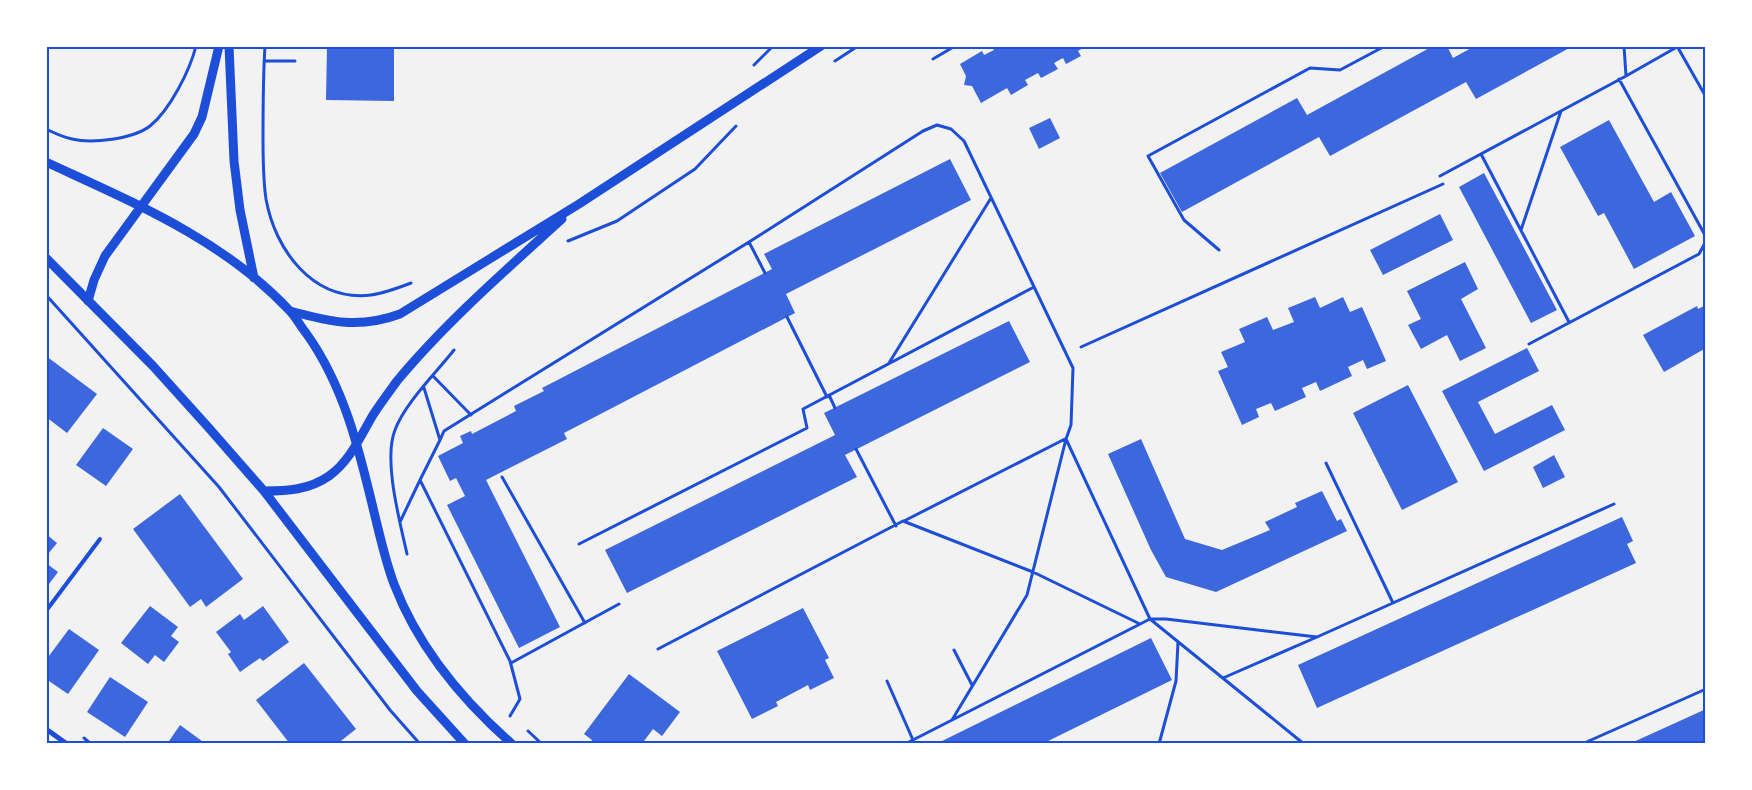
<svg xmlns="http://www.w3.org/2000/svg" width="1752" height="790" viewBox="0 0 1752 790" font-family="Roboto,sans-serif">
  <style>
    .building { fill: #3d67dc }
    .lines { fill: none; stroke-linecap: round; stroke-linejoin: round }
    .path { stroke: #1d4ed8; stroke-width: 3 }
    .service { stroke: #1d4ed8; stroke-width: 4 }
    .minor { stroke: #1d4ed8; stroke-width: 5 }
    .tertiary { stroke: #1d4ed8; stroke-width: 9 }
    .neatline { fill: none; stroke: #1d4ed8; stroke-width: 2 }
  </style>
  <rect width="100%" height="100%" fill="#f2f2f2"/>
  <!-- building -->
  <path class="building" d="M327,46h67v55l-68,-1z
    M992,46h94l-8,5 3,5 -15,8 -3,-6 -9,5 4,6 -17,9 -3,-5 -13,7 3,5 -17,10 -4,-7 -26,15 -9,-17 -8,-1 2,-9 -6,-12 22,-13 2,4 10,-5z
    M1433,46h14l6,12 22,-12h98l-97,53 -10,-17 -136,74 -11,-19 -137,75 -22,-39 137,-75 10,17z
    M1050,118l10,20 -21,11 -10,-21z
    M1609,120l45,82 17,-10 24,44 -61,33 -30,-56 -6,3 -38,-69z
    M950,159l21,41 -185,94 9,19 -231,120 3,6 -81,41 74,147 -41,21 -72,-143 18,-9 -9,-18 -6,3 -12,-25 25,-13 -3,-7 11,-5 1,3 44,-23 -2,-5 30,-15 -2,-3 230,-119 -8,-15z
    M1484,173l73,137 -26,13 -72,-136z
    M1440,214l13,26 -70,35 -13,-25z
    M1465,262l13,27 -17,10 25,49 -26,13 -13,-26 -26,14 -13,-24 13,-6 -14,-28z
    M1315,297l5,11 23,-11 7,15 12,-5 24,54 -19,8 -4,-9 -15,7 4,9 -32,15 -4,-9 -14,6 4,9 -31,14 -4,-8 -15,6 3,8 -17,8 -24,-54 10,-4 -7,-15 24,-10 -6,-13 28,-12 6,13 21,-8 -6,-14z
    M1706,305v43l-42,24 -21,-37 54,-29 1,3z
    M1009,321l21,41 -185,93 12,22 -230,116 -22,-43 230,-115 -11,-22z
    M1527,348l12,23 -61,31 17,32 57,-29 13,25 -81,41 -42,-80z
    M46,356l51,38 -30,39 -21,-16z
    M1408,385l50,97 -56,28 -49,-97z
    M103,428l30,21 -27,37 -30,-21z
    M1141,439l44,100 37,11 48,-20 -5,-8 32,-15 -2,-4 27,-12 15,30 4,-2 6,12 -131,61 -50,-15 -15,-27 -43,-96z
    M1554,455l11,22 -22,11 -10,-21z
    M180,494l63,85 -37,28 -5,-8 -11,8 -57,-78z
    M1622,517l11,24 -6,3 9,19 -319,145 -19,-43z
    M46,534l11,9 -9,11 -2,-1z
    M46,563l12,9 -12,16z
    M150,606l28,21 -7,9 8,6 -15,20 -9,-7 -7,9 -27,-21z
    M263,606l26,36 -26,19 -3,-3 -20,14 -12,-18 3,-2 -15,-20 24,-18 4,6z
    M803,608l26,50 -4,2 9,18 -24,12 -2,-5 -32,17 2,4 -26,13 -35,-68z
    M69,629l30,21 -31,44 -22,-15v-19z
    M1151,638l21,42 -130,64h-106z
    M304,663l52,66 -19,15h-47l-34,-44z
    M629,674l51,38 -18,24 -9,-7 -9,12 3,3h-57l2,-4 -8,-6z
    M110,677l38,25 -23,35 -38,-25z
    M1706,709v35h-77z
    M180,725l26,19h-39z"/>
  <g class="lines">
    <!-- path -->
    <path class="path" d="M265,46c-2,31 -2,61 -2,92 0,20 0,41 3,61 9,51 47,103 105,96 14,-2 27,-7 40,-12
      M1677,46l29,51
      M933,59l22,-13
      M264,61h31
      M835,61l23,-15
      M754,65l19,-19
      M1626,76l51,-29
      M1619,79l87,158
      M46,129c8,4 17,8 26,10 20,5 61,0 78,-13 20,-16 40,-56 46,-80
      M1481,154l88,168
      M1440,176l186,-100 -2,-30
      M1521,230l40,-119
      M568,241l49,-20 78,-52 41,-43
      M749,242l16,31
      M1219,250l-35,-30 -36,-64 162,-88 30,2 45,-24
      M46,295l173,192 171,223 30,34
      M787,317l40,80
      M1529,344l170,-90 7,-13
      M1081,347l362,-163
      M889,363l102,-165
      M433,376l38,39
      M829,395l6,13
      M440,440l4,-9 305,-189 174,-111 14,-6 14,4 13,12 109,227 -2,57 -5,14 84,180 154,125
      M856,449l40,77
      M1326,463l67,140
      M502,477l83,146
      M420,480l20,-40 -16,-52
      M904,521l161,-82
      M400,522l20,-42 90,181 10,38 -10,17
      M579,544l228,-116 -4,-19 231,-122
      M407,554c-7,-32 -24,-94 -12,-124 10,-27 41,-57 59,-80
      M658,649l245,-128 130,51 107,52
      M954,650l18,35
      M511,663l108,-59
      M1223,678l94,-41 297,-133
      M887,681l26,59
      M952,720l75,-125 39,-156
      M528,731l14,13
      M84,738l7,6
      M905,744l245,-125h16l151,18
      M1159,744l17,-63 2,-39
      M1582,744l124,-55"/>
    <!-- service -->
    <path class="service" d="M46,611l54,-72"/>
    <!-- minor -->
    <path class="minor" d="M46,729l21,15"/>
    <!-- tertiary -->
    <path class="tertiary" d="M229,46l5,115 6,49 14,68
      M46,162c86,40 177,77 244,149 6,6 10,15 16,22 38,53 53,116 68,179 6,24 11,48 20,72 24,63 67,115 118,160
      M46,258l107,108 55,61 56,64 153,200 48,53
      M88,301l6,-21 11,-24 89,-122 8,-17 17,-71
      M290,311c41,11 69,18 110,3l179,-110 242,-158
      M264,491c23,0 45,-1 65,-15 21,-15 31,-39 44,-61 7,-11 16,-23 24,-34 48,-58 109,-111 165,-162"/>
  </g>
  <!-- border -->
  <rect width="1752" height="790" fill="none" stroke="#ffffff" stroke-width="95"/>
  <rect x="48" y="48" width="1656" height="694" class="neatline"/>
</svg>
